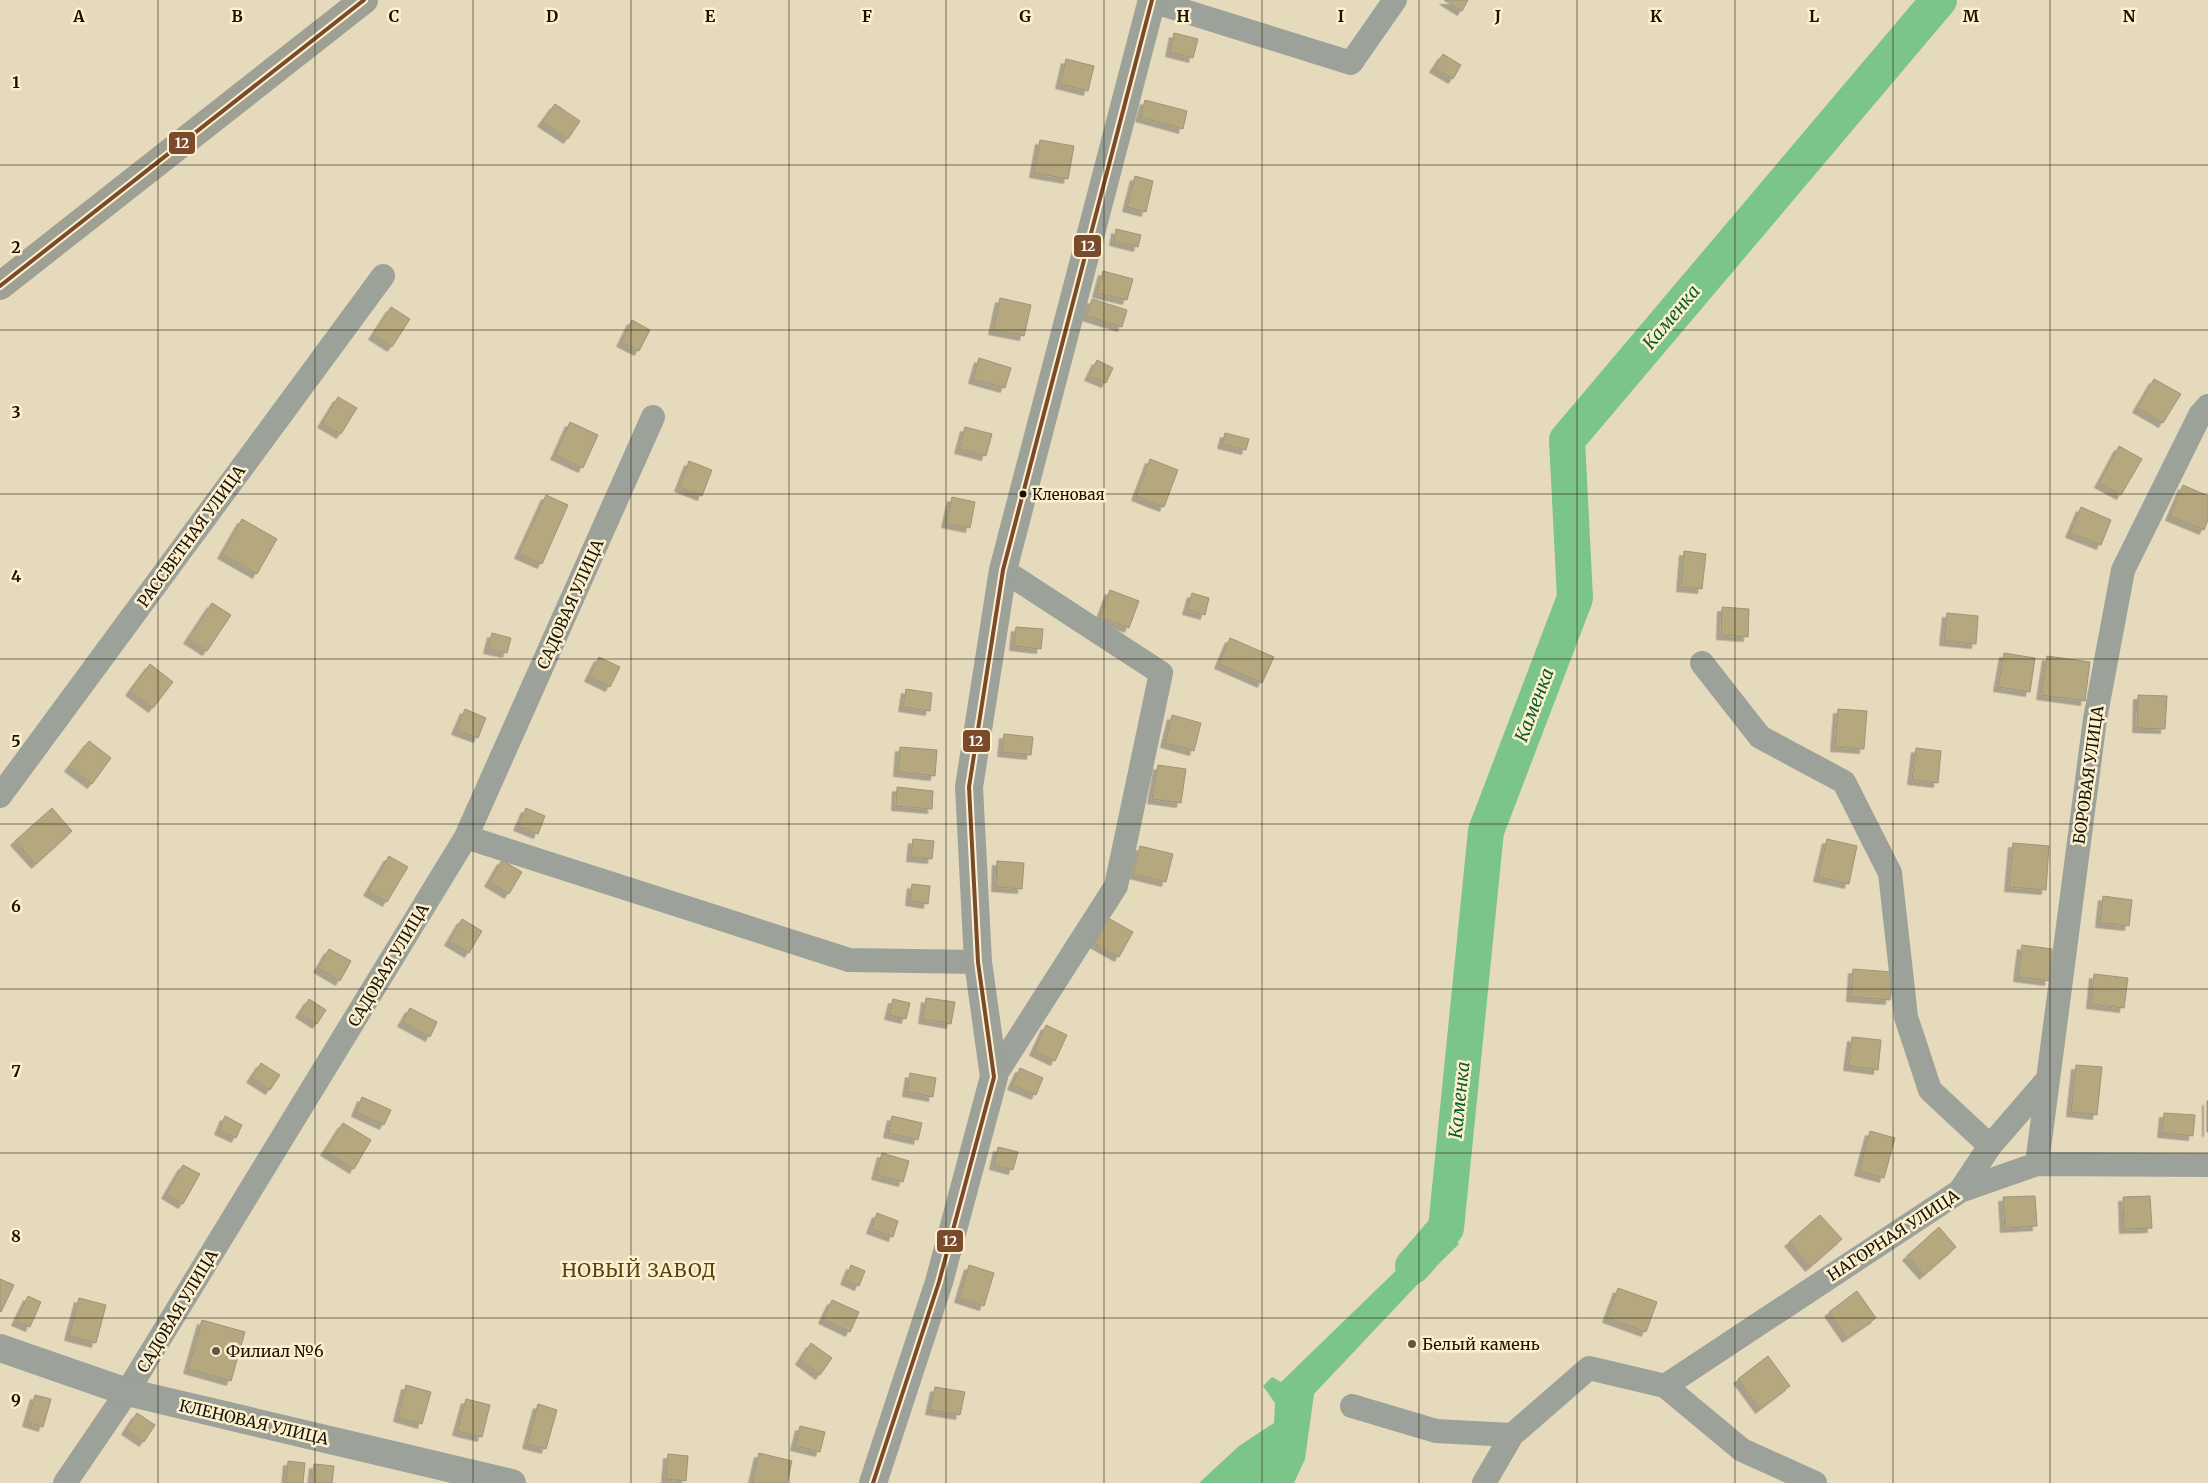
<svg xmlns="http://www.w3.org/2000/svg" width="2208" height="1483" viewBox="0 0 2208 1483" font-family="Merriweather,serif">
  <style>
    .water { fill: #7cc588 }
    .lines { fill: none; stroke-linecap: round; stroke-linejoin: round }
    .river { stroke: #7cc588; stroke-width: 36 }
    .building { fill: #b5a87e; stroke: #9c947c; filter: url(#shadow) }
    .minor { stroke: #9ca19a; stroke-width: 24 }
    .tertiary { stroke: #9ca19a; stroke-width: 28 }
    .primary { stroke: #9ea093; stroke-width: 28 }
    .bus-1-casing { stroke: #fcf0d0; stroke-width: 8 }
    .bus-1 { stroke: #7a4b2a; stroke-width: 4 }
    .grid { fill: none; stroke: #191200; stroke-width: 1; stroke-opacity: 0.55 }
    .bus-dot { fill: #191200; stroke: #fcf0d0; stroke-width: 2 }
    .poi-dot { fill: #605842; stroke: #fcf0d0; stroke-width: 2 }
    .labels { text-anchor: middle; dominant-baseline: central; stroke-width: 5; stroke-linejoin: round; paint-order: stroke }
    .bus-label { font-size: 15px; fill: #191200; stroke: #fcf0d0; text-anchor: start }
    .street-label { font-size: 16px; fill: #191200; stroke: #fcf0d0 }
    .poi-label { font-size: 16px; fill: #191200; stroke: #fcf0d0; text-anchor: start }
    .water-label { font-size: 18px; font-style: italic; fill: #095c2b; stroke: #fcf0d0 }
    .quarter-label { font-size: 19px; letter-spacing: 1px; fill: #54430b; stroke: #fcf0d0 }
    .grid-label { font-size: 16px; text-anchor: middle; font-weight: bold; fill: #191200; stroke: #fcf0d0; stroke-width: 5; stroke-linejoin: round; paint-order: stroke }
    .line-badge { stroke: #fcf0d0; stroke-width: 2 }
    .badge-label { font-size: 14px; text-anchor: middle; font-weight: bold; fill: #fff }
  </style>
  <defs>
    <filter id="shadow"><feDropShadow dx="-4.5" dy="4.5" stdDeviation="0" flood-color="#0004"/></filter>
  </defs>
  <rect width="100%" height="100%" fill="#e5dabc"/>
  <!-- water -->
  <path class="water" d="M1425,1224l21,4 13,16 -44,43 -101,107 -9,65 -11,24h-95l40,-37 35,-23 1,-20 -12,-17 9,-9 9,5 127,-123z"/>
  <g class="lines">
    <!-- river -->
    <path class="river" d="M1413,1266l33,-38 40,-397 89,-233 -8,-158 372,-440"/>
  </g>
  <!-- building -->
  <path class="building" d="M1444,0h24l-6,11z
    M1174,33l24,6 -5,19 -23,-6z
    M1443,54l18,11 -8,14 -19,-11z
    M1066,59l28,7 -6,25 -28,-7z
    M1145,100l42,11 -4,18 -43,-12z
    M555,104l25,17 -12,18 -26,-17z
    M1040,140l34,6 -6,33 -34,-6z
    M1135,176l18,5 -7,31 -19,-5z
    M1116,229l25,6 -3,12 -24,-6z
    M1103,271l30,8 -6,21 -30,-7z
    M1000,298l31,7 -7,31 -31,-6z
    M1092,299l35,11 -5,17 -36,-11z
    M391,307l19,12 -18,28 -19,-12z
    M632,320l18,10 -11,21 -18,-9z
    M979,358l32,10 -6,20 -32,-9z
    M1097,360l16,8 -7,15 -17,-7z
    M2154,379l27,15 -18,29 -26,-15z
    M338,397l19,11 -16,26 -19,-11z
    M570,422l28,13 -15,33 -28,-13z
    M965,427l27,7 -6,22 -27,-7z
    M1225,433l24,6 -3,11 -24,-6z
    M2119,446l23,13 -21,36 -22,-12z
    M1150,459l28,11 -14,37 -28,-11z
    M689,461l23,9 -10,26 -23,-9z
    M2183,485l25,11v24l-4,10 -34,-14z
    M546,495l22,10 -26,59 -23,-10z
    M952,497l23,5 -5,26 -24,-5z
    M2081,507l30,13 -10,25 -31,-12z
    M242,519l35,20 -20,35 -35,-20z
    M1684,551l22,3 -4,35 -21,-2z
    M1110,590l29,11 -10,27 -29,-11z
    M1192,593l17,5 -4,17 -18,-5z
    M212,603l19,12 -24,36 -19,-12z
    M1722,607l27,2 -1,28 -27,-2z
    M1947,613l31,3 -2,28 -32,-3z
    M1016,627l27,2 -2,20 -27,-3z
    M492,633l19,5 -4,15 -19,-4z
    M1230,638l44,19 -12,26 -43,-19z
    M2004,653l31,5 -5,34 -32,-5z
    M2047,656l43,6 -5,39 -44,-6z
    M599,657l21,10 -10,20 -21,-10z
    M150,664l23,18 -20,26 -23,-17z
    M906,689l26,4 -2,18 -27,-4z
    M2138,695l29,1 -2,33 -28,-1z
    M465,709l21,9 -8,20 -22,-8z
    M1838,709l29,2 -3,38 -29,-2z
    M1172,715l29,8 -7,28 -29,-8z
    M1004,734l29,3 -2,18 -29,-3z
    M89,741l22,17 -19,26 -23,-17z
    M900,747l37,3 -2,26 -37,-4z
    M1916,748l25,3 -3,32 -26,-3z
    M1158,765l28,4 -5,34 -29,-4z
    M897,787l36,4 -1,18 -36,-3z
    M52,808l20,23 -36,33 -21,-23z
    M526,808l19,8 -7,18 -20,-8z
    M913,839l21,2 -2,18 -21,-2z
    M1827,839l30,7 -8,38 -31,-7z
    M2013,843l36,3 -3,44 -37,-3z
    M1140,846l33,8 -7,28 -33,-8z
    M389,856l19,11 -21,35 -19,-11z
    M502,860l20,12 -13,22 -20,-12z
    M997,861l27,2 -2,26 -26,-2z
    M912,884l18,2 -2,18 -18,-3z
    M2103,896l29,4 -3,26 -29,-3z
    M1108,918l25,14 -14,25 -25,-14z
    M462,919l20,12 -13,22 -20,-12z
    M2022,945l30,4 -3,32 -31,-4z
    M329,949l22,12 -11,20 -22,-13z
    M1853,969l39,3 -2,28 -39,-3z
    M2094,974l34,4 -4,30 -33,-4z
    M926,998l29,4 -4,22 -28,-5z
    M309,999l17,11 -9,14 -17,-11z
    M893,999l17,4 -4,16 -17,-4z
    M410,1008l27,14 -7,15 -28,-15z
    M1046,1025l21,10 -12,26 -21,-10z
    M1852,1037l29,3 -3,30 -30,-4z
    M261,1063l19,12 -10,15 -19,-12z
    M2076,1065l26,2 -5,48 -26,-3z
    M1020,1068l23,10 -7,17 -24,-10z
    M910,1073l26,5 -3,19 -26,-5z
    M362,1097l29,13 -7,15 -28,-13z
    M2207,1101h1v31h-1z
    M2164,1113l31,2 -2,21 -31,-3z
    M225,1116l17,9 -6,13 -17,-8z
    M892,1116l30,7 -4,17 -30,-7z
    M343,1123l28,17 -17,29 -29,-18z
    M1870,1131l25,7 -11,40 -25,-7z
    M998,1147l20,5 -5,18 -19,-5z
    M882,1153l27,8 -6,21 -27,-7z
    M183,1165l17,9 -17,30 -17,-10z
    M2035,1196l2,30 -32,2 -2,-31z
    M2150,1196l2,32 -28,1 -1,-32z
    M877,1213l21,8 -5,16 -22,-8z
    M1820,1215l22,24 -32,28 -21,-25z
    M1939,1227l17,20 -32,28 -17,-19z
    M851,1265l14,6 -6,15 -14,-6z
    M969,1265l25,8 -10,33 -25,-8z
    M0,1279l14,6 -13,27 -1,-1z
    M1618,1288l39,14 -11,30 -39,-14z
    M1857,1291l19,27 -29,20 -18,-26z
    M28,1296l13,6 -11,25 -14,-6z
    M79,1298l27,7 -10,38 -27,-7z
    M832,1300l27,12 -9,20 -27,-13z
    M202,1320l43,12 -14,49 -43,-12z
    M811,1343l21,15 -12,17 -20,-15z
    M1768,1356l22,30 -30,23 -22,-30z
    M406,1385l25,7 -9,32 -24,-7z
    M935,1387l30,5 -5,23 -30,-5z
    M35,1395l16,4 -8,28 -16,-5z
    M466,1399l24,6 -8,32 -25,-6z
    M538,1404l19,6 -11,39 -19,-5z
    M137,1413l18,12 -11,17 -18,-12z
    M800,1426l25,6 -5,20 -25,-6z
    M759,1453l33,8 -5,22h-35z
    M668,1454l20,2 -2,25 -20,-2z
    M288,1461l17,2 -2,20h-17z
    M314,1464l20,2 -2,17h-20z"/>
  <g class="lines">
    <!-- minor -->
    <path class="minor" d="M1152,1l199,62 44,-63
      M1702,663l58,74 84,45 46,91 16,144 24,73 60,56
      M0,796l383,-520
      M466,837l383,123 129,2
      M994,1077l122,-191 45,-213 -158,-103
      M2037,1164l58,-445 28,-149 77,-155 8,-9
      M1960,1191l30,-45 57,-66
      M1665,1386l295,-195 77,-27 171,1
      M1352,1406l84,25 76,4
      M65,1483l62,-91 339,-555 187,-420
      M1484,1483l28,-48 77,-67 76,18 77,64 73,33"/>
    <!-- tertiary -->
    <path class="tertiary" d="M0,1348l127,44 385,91
      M873,1483l66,-201 55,-205 -16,-115 -9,-175 34,-217 149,-570"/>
    <!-- primary -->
    <path class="primary" d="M0,286l364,-286"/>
    <!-- bus-1 casing -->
    <g class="bus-1-casing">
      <path id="bus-1" d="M0,286l364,-286
        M873,1483l66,-201 55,-205 -16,-115 -9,-175 34,-217 149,-570"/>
    </g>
    <!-- bus-1 -->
    <use href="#bus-1" class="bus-1"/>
  </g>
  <!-- grid -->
  <path class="grid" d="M158,0v1483M315,0v1483M473,0v1483M631,0v1483M789,0v1483M946,0v1483M1104,0v1483M1262,0v1483M1419,0v1483M1577,0v1483M1735,0v1483M1893,0v1483M2050,0v1483M0,165h2208M0,330h2208M0,494h2208M0,659h2208M0,824h2208M0,989h2208M0,1153h2208M0,1318h2208"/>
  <!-- markers -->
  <circle class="bus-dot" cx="1023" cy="494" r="4.5"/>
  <g class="poi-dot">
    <circle cx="1412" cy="1344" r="5"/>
    <circle cx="216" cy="1351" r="5"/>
  </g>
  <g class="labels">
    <!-- bus labels -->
    <g class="bus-label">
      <text x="1032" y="494">Кленовая</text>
    </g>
    <!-- street labels -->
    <g class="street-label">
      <text transform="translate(191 536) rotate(-54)">РАССВЕТНАЯ УЛИЦА</text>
      <text transform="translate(570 604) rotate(-66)">САДОВАЯ УЛИЦА</text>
      <text transform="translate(2088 775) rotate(-82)">БОРОВАЯ УЛИЦА</text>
      <text transform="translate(388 965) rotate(-59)">САДОВАЯ УЛИЦА</text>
      <text transform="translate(1893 1235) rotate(-33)">НАГОРНАЯ УЛИЦА</text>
      <text transform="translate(177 1311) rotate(-59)">САДОВАЯ УЛИЦА</text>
      <text transform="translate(254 1422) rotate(13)">КЛЕНОВАЯ УЛИЦА</text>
    </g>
    <!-- poi labels -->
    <g class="poi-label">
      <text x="1422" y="1344">Белый камень</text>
      <text x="226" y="1351">Филиал №6</text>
    </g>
    <!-- water labels -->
    <g class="water-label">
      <text transform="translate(1671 317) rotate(-50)">Каменка</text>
      <text transform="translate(1534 705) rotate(-69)">Каменка</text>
      <text transform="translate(1459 1100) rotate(-84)">Каменка</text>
    </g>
    <!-- quarter labels -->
    <g class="quarter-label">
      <text x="639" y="1270">НОВЫЙ ЗАВОД</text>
    </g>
  </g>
  <g class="grid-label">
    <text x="79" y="22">A</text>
    <text x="237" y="22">B</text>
    <text x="394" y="22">C</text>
    <text x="552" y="22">D</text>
    <text x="710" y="22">E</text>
    <text x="867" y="22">F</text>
    <text x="1025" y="22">G</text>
    <text x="1183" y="22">H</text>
    <text x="1341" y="22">I</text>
    <text x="1498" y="22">J</text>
    <text x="1656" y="22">K</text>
    <text x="1814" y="22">L</text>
    <text x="1971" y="22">M</text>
    <text x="2129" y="22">N</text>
    <text x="16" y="88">1</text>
    <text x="16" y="253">2</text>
    <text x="16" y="418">3</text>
    <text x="16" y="582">4</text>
    <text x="16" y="747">5</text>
    <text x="16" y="912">6</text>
    <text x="16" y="1077">7</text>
    <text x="16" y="1242">8</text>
    <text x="16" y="1406">9</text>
  </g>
  <g class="line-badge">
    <rect x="168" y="131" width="28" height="24" rx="5" fill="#7a4b2a"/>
    <rect x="1073" y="234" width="29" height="24" rx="5" fill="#7a4b2a"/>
    <rect x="962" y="729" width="29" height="24" rx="5" fill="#7a4b2a"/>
    <rect x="936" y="1229" width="28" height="24" rx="5" fill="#7a4b2a"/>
  </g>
  <g class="badge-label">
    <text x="182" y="148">12</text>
    <text x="1088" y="251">12</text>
    <text x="976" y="746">12</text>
    <text x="950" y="1246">12</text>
  </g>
</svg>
